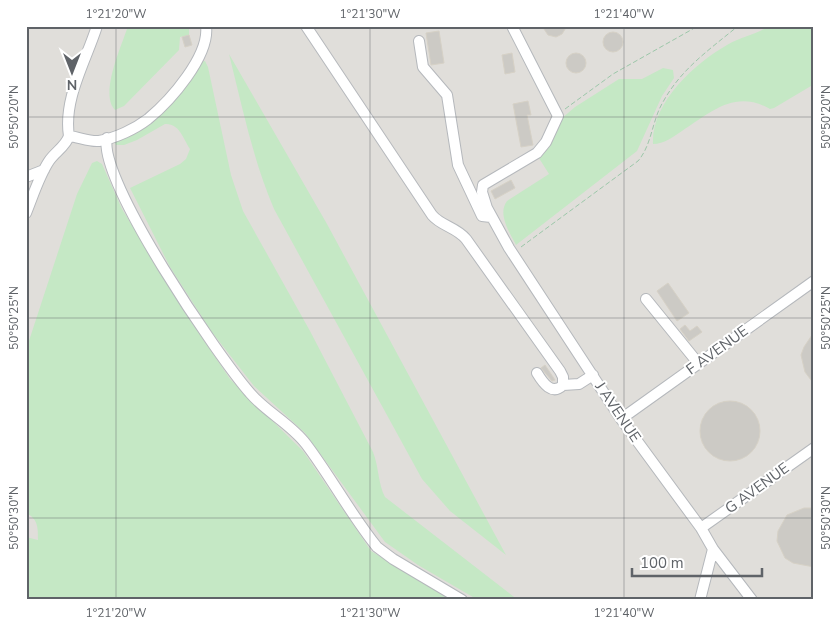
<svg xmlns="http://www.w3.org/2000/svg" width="840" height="626" viewBox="0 0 840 626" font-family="'Nunito Sans',sans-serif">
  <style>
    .industrial { fill: #e0deda }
    .green { fill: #c5e8c5 }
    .building { fill: #cccac5; stroke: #d6d1c6 }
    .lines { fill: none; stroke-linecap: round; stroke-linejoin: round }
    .minor-casing { stroke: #b5b8bc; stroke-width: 12 }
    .path { stroke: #9cc7a9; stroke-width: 1; stroke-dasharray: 5 2.5; stroke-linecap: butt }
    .minor { stroke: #fff; stroke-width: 10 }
    .ticks { fill: none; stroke: #5f6368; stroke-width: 1; stroke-opacity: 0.45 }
    .labels { text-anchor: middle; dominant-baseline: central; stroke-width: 4; stroke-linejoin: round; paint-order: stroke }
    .street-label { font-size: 15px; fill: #5f6368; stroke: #fff }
    .neatline { fill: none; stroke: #5f6368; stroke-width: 2 }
    .ticks-label { font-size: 12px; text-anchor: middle; fill: #5f6368 }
  </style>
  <rect width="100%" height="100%" fill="#f1efe8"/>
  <!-- industrial -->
  <path class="industrial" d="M26,26h788v574h-692l-96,-31z"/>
  <!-- green -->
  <path class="green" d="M128,26h61v9l-9,2 -1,13 -55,56 -9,4c-16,-16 7,-65 13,-84z
    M769,26h45v57l-3,3 -37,22 -4,1c-35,-20 -59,3 -88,22 -9,6 -18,13 -29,13 -2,-41 41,-80 74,-99 13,-8 29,-10 42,-19z
    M229,54l98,170 179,331 -56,-44 -28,-32 -148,-270c-21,-49 -32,-103 -45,-155z
    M205,61l3,6 23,108 12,36 67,120 63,121c6,15 5,32 12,45l133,103h-40l-60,-35 -33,-23 -80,-109 -51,-47 -43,-55 -41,-64 -40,-79 50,-24 6,-5 4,-10c-7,-11 -11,-26 -25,-25l-28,16 -13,5h-8l-2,-4 16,-9 69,-70z
    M663,68l10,2 1,8 -12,18 -25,55 -121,94c-6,-12 -19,-31 -9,-44l42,-27 -12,-19 24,-36 14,-12 44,-28h23z
    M97,161l5,3 20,45 68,111 40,59 73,72 68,100 80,49h-425v-63l12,3c0,-13 0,-21 -12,-27v-163l51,-156 15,-31z"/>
  <!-- building -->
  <path class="building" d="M542,26h25l-5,8 -6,3 -8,-2z
    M439,31l5,32 -13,2 -5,-32z
    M603 42a10 10 0 1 1 20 0a10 10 0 1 1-20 0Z
    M189,35l3,10 -7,2 -3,-10z
    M512,53l3,19 -10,2 -3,-19z
    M566 63a10 10 0 1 1 20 0a10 10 0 1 1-20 0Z
    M528,101l3,14h-4l6,30 -12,2 -8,-43z
    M511,180l4,8 -20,11 -4,-8z
    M668,283l21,30 -12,8 -20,-30z
    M685,325l5,6 7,-5 5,6 -13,9 -9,-12z
    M814,332v52l-9,-12 -4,-17 3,-8z
    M545,365l10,15 -3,1 -11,-13z
    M700 431a30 30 0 1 1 60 0a30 30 0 1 1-60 0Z
    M804,508h10v59l-21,-4 -8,-5 -8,-17 1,-10 9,-16z"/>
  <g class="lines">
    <!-- minor casing -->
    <g class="minor-casing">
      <path id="minor" d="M306,26l126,189c9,11 24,12 34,24l94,132 3,6v8l16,-1 14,-9
        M512,26l46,90 -12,26 -9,11 -54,32 -1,7 5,16 22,40 112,171 80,109 12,21 39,51
        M419,41l4,26 24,28 11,70 24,51 9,1
        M69,136c10,1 20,6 30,5 17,-3 36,-12 49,-22 22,-18 62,-63 58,-93
        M69,136c-6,-37 17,-75 28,-110
        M107,138c-10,41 112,220 143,255 16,19 41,31 56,51 25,33 45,71 71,103l16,12 69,41
        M26,177l18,-7
        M26,213c7,-17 13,-37 23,-52 6,-9 17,-15 20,-25
        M646,299l52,64
        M537,373c6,10 15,23 26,12
        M621,419l193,-138
        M701,528l113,-80
        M700,600l13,-51"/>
    </g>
    <!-- path -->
    <path class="path" d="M565,109l48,-35 85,-48
      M521,247l117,-86c14,-16 14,-41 25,-59 18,-33 46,-52 75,-76"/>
    <!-- minor -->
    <use href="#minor" class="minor"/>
  </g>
  <!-- ticks -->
  <path class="ticks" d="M116,26v574M370,26v574M624,26v574M26,117h788M26,318h788M26,518h788"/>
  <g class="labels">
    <!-- street labels -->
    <g class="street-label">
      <text transform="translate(717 350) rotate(-36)">F AVENUE</text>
      <text transform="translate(618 412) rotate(56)">J AVENUE</text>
      <text transform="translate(757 488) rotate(-36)">G AVENUE</text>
    </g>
  </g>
  <!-- border -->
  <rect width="840" height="626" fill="none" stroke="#ffffff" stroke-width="55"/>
  <!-- north arrow -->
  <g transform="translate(72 72) rotate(180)" stroke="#ffffff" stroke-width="4" paint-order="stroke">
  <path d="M0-4L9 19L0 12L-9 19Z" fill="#5f6368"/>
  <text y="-8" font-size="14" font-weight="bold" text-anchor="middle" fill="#5f6368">N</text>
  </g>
  <!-- scale -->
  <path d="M632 568v8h130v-8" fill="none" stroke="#5f6368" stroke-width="2.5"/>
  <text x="640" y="568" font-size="15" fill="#5f6368" stroke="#ffffff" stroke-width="4" paint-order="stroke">100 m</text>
  <rect x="28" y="28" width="784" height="570" class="neatline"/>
  <g class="ticks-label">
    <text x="116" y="18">1°21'20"W</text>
    <text x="370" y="18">1°21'30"W</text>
    <text x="624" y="18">1°21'40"W</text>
    <text transform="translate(826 117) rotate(-90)" y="4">50°50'20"N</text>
    <text transform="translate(14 117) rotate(-90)" y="4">50°50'20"N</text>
    <text transform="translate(826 318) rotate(-90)" y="4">50°50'25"N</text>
    <text transform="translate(14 318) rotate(-90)" y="4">50°50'25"N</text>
    <text transform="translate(826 518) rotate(-90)" y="4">50°50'30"N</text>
    <text transform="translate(14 518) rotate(-90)" y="4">50°50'30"N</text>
    <text x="116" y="617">1°21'20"W</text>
    <text x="370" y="617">1°21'30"W</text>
    <text x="624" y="617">1°21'40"W</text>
  </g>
</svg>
